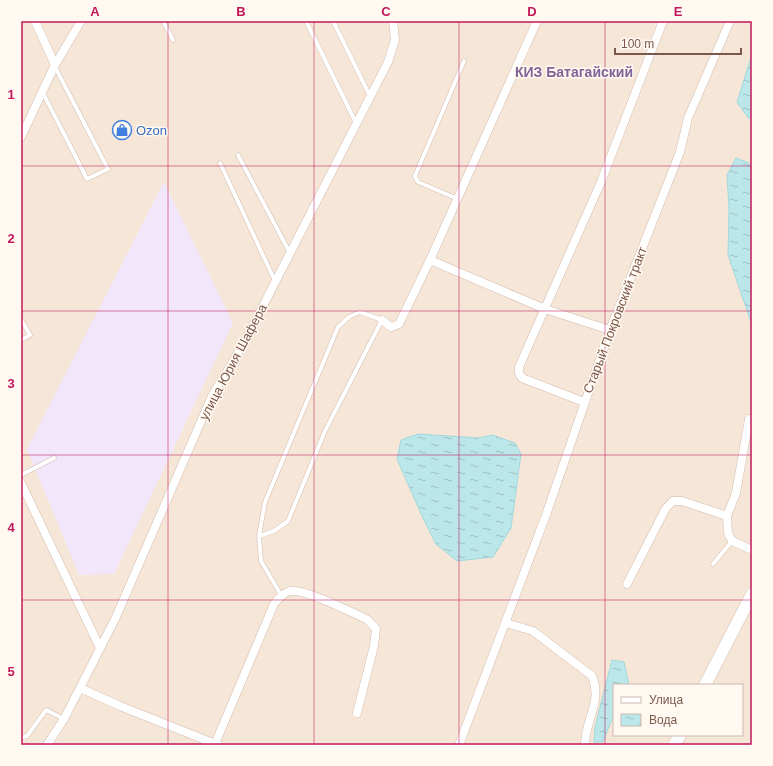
<svg xmlns="http://www.w3.org/2000/svg" width="773" height="766" viewBox="0 0 773 766" font-family="Helvetica,sans-serif">
  <style>
    .residential { fill: #f6e6d8; fill-rule: evenodd }
    .education { fill: #f2e6fb }
    .water { fill: url(#water-ripples); stroke: #a2d8dd }
    .lines { fill: none; stroke-linecap: round; stroke-linejoin: round }
    .service-casing { stroke: #d2bbae; stroke-width: 5 }
    .minor-casing { stroke: #d2bbae; stroke-width: 9 }
    .secondary-casing { stroke: #d8bdad; stroke-width: 13 }
    .service { stroke: #fff; stroke-width: 4 }
    .minor { stroke: #fff; stroke-width: 8 }
    .secondary { stroke: #fff; stroke-width: 12 }
    .grid { fill: none; stroke: #c2185b; stroke-width: 1; stroke-opacity: 0.55 }
    .labels { text-anchor: middle; dominant-baseline: central; stroke-width: 3; stroke-linejoin: round; paint-order: stroke }
    .shop-label { font-size: 13px; fill: #366cbe; stroke: #fff9f2; text-anchor: start }
    .street-label { font-size: 13px; fill: #7c584a; stroke: #fff9f2 }
    .neighbourhood-label { font-size: 14px; font-weight: bold; fill: #816397; stroke: #fff9f2 }
    .neatline { fill: none; stroke: #c2185b; stroke-width: 1.5 }
    .grid-label { font-size: 13px; text-anchor: middle; font-weight: bold; fill: #c2185b }
  </style>
  <defs>
    <pattern id="water-ripples" width="26" height="14" patternUnits="userSpaceOnUse"><rect width="26" height="14" fill="#bce7ea"/><path d="M2 4q2-2 4 0t4 0M15 11q2-2 4 0t4 0" fill="none" stroke="#9ebec0"/></pattern>
  </defs>
  <rect width="100%" height="100%" fill="#fef5ea"/>
  <!-- residential -->
  <path class="residential" d="M21,21h731v724h-731zM614,685h128v50h-128z"/>
  <!-- education -->
  <path class="education" d="M164,182l69,141 -119,251 -35,1 -52,-126z"/>
  <!-- water -->
  <path class="water" d="M752,54v62l-3,3 -12,-17z
    M736,158l13,5 3,8v154l-24,-70 1,-47 -2,-33z
    M418,434l61,4 13,-3 23,8 6,11 -10,74 -18,29 -36,4 -21,-17 -14,-28 -25,-57 4,-19z
    M612,660l12,2 5,23h-15v29l-11,28h-9l1,-15z"/>
  <g class="lines">
    <!-- service casing -->
    <g class="service-casing">
      <path id="service" d="M163,21l10,19
        M306,21l50,102
        M333,21l37,75
        M43,93l44,86 21,-10 -53,-102
        M238,155l52,98
        M220,163l55,118
        M458,199l-40,-17 -3,-6 49,-115
        M21,319l9,16 -9,5
        M21,475l33,-17
        M259,536l15,-5 14,-10 37,-90 57,-111 -22,-8 -11,5 -11,10 -73,175 -6,34 2,25 20,34
        M713,564l19,-23
        M21,738l6,-2 19,-26 18,9"/>
    </g>
    <!-- minor casing -->
    <g class="minor-casing">
      <path id="minor" d="M35,21l20,44
        M537,21l-107,239 115,49 65,21
        M21,137l34,-72 26,-44
        M382,320l9,7 8,-3 31,-64
        M584,402l-62,-24 -3,-5v-6l82,-185 62,-161
        M749,419l-13,74 -9,23 1,17 4,8 20,9
        M21,483l79,165
        M627,584l39,-76 7,-7h9l45,15
        M506,623l27,8 59,45c11,26 -7,43 -7,69
        M80,688l36,-71 96,-221 31,-51 145,-283 7,-22 -2,-19
        M215,744l59,-140c5,-6 9,-11 16,-13 12,-3 57,19 70,25l8,4 8,9 -2,17 -17,67
        M47,745l17,-26 16,-31 40,18 98,39
        M459,745l87,-230 64,-185 70,-178 8,-34 42,-97"/>
    </g>
    <!-- secondary casing -->
    <g class="secondary-casing">
      <path id="secondary" d="M705,685l47,-91
        M674,745l6,-10"/>
    </g>
    <!-- service -->
    <use href="#service" class="service"/>
    <!-- minor -->
    <use href="#minor" class="minor"/>
    <!-- secondary -->
    <use href="#secondary" class="secondary"/>
  </g>
  <!-- grid -->
  <path class="grid" d="M168,21v724M314,21v724M459,21v724M605,21v724M21,166h731M21,311h731M21,455h731M21,600h731"/>
  <!-- icons -->
  <defs>
    <g id="shop-ring" transform="scale(1)"><circle r="9.5" fill="#fff9f2" stroke="#3f7fe0" stroke-width="1.5"/><path d="M-5-2.5h2.3a2.7 3.5 0 0 1 5.4 0H5L5.5 6h-11ZM-1.5-2.5h3a1.5 2.3 0 0 0-3 0Z" fill="#3f7fe0"/></g>
  </defs>
  <g fill-rule="evenodd">
    <use href="#shop-ring" x="122" y="130"/>
  </g>
  <g class="labels">
    <!-- shop labels -->
    <g class="shop-label">
      <text x="136" y="130">Ozon</text>
    </g>
    <!-- street labels -->
    <g class="street-label">
      <text transform="translate(615 320) rotate(-69)">Старый Покровский тракт</text>
      <text transform="translate(233 362) rotate(-62)">улица Юрия Шафера</text>
    </g>
    <!-- neighbourhood labels -->
    <g class="neighbourhood-label">
      <text x="574" y="72">КИЗ Батагайский</text>
    </g>
  </g>
  <!-- border -->
  <rect width="773" height="766" fill="none" stroke="#fff9f2" stroke-width="44"/>
  <!-- legend -->
  <rect x="613" y="684" width="130" height="52" fill="#fff9f2" stroke="#cbb9af"/>
  <rect x="621" y="697" width="20" height="6" fill="#ffffff" stroke="#cbb9af"/>
  <text x="649" y="704" font-size="12" fill="#7c584a">Улица</text>
  <rect x="621" y="714" width="20" height="12" fill="url(#water-ripples)" stroke="#cbb9af"/>
  <text x="649" y="724" font-size="12" fill="#7c584a">Вода</text>
  <!-- scale -->
  <path d="M615 48v6h126v-6" fill="none" stroke="#7c584a" stroke-width="2"/>
  <text x="621" y="48" font-size="12" fill="#7c584a" stroke="#fff9f2" stroke-width="3" paint-order="stroke">100 m</text>
  <rect x="22" y="22" width="729" height="722" class="neatline"/>
  <g class="grid-label">
    <text x="95" y="16">A</text>
    <text x="241" y="16">B</text>
    <text x="386" y="16">C</text>
    <text x="532" y="16">D</text>
    <text x="678" y="16">E</text>
    <text x="11" y="99">1</text>
    <text x="11" y="243">2</text>
    <text x="11" y="388">3</text>
    <text x="11" y="532">4</text>
    <text x="11" y="676">5</text>
  </g>
</svg>
